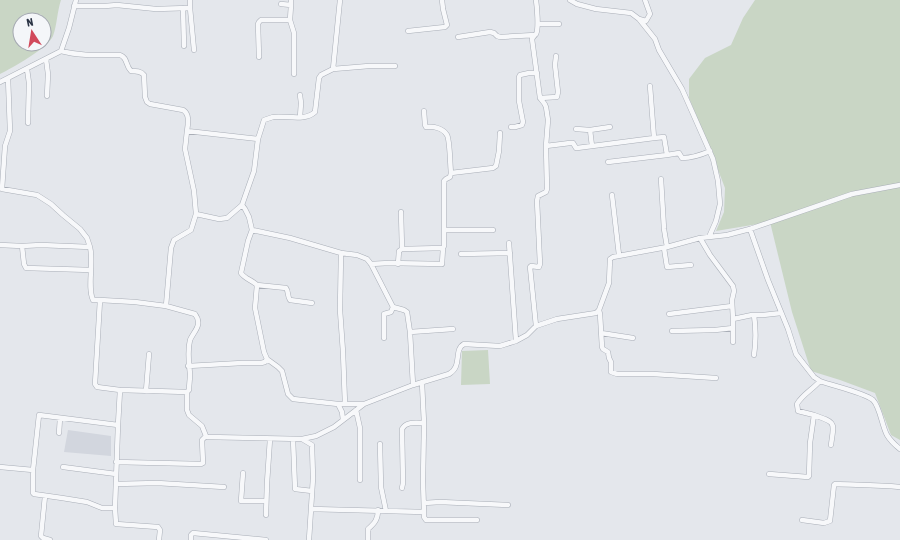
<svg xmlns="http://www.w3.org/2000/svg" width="900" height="540" viewBox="0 0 900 540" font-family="'Asap Condensed',sans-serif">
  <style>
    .built { fill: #d2d6de }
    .green { fill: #c9d6c5; fill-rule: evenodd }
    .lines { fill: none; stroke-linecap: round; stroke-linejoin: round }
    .minor-casing { stroke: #a9aeb7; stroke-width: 5.5 }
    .minor { stroke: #f7f8fa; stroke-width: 4.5 }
  </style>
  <rect width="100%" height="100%" fill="#e4e7ec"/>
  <!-- built -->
  <path class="built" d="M68,430l43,6v20l-47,-4z"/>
  <!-- green -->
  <path class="green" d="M0,0h61c-4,12 -4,25 -8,36 -5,12 -41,32 -53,38zM20,20h24v24h-24z
    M755,0h145v440l-9,-5 -16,-42 -35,-13 -29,-9 -19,-59 -22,-90 -54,9 8,-19 1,-24 -15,-39 -21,-51v-19l16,-21 26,-13 12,-27z
    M488,350l2,34 -29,1 1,-34z"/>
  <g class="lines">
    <!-- minor casing -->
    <g class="minor-casing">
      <path id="minor" d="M340,0l-7,69 -12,6 -2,3 -4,34c-11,10 -29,3 -42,5 -3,1 -6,2 -9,3l-6,19 -4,32 -12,34 3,4 4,8 3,13 -4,11 -7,32c4,6 11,7 16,12l-2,23 9,44 3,7 11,8 4,4 6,23 5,5 45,5h26
        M536,0c1,7 3,29 0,34 -1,1 -3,3 -4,5l8,59c2,3 5,5 6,9l2,13 -2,26 1,43 -1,3 -8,4 -1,5 3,63 -1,3 -8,-1 -1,1 6,59
        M570,0l7,4 19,5 35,4 8,6 16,20 4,11 23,39 31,70 5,22 2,23 -4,17 -7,16
        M281,4l10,1v-5
        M291,5l-1,15 4,13v41
        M74,6h31l12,-1 39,4 32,-1h2v-8
        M183,8l1,38
        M190,8l4,42
        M639,19l7,2 4,-7 -5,-14
        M538,24h21
        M408,31l37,-4 2,-2 -4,-16 -1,-9
        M458,37l32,-5 4,1 3,3 3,1 35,-2
        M61,51c19,5 38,4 59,4 8,3 5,10 11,16 5,0 10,0 13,4l1,22 2,5 3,2 33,6c7,4 5,14 4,21l71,8
        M259,57l-1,-33 1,-2 2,-2h29
        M46,59l2,15 -1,22
        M27,69l2,14 -1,40
        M333,69l36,-3h26
        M8,78l2,53 -5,15 -3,43 29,5 6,1 14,9 12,11 17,14 7,9 3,9
        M0,82l61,-31 8,-23 7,-28
        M650,86l4,52 10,-1 3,18 12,-2 3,5c9,0 19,-3 28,-7
        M300,95l1,8 -1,14
        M540,98l17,-1 1,-5 -3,-27 1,-9
        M511,127h4l7,-2 1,-3 -4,-21v-24l1,-2 9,-2h8
        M576,129l14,1 20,-3
        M590,130l2,16
        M187,131l-2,18 9,42 2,23 23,5 8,-1 15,-13
        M546,146l24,-3h3l3,5h1l77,-10
        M608,162l59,-7
        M451,173l42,-5 3,-2 3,-15 1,-18
        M661,179l3,50 3,18
        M612,195l7,60
        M401,212l1,37
        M750,229l18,51 20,49 8,25 18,23 6,4c13,5 43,11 53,19 7,7 9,26 14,35 3,5 8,10 13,14
        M252,230l38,8 51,15 16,2 10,4 4,5 22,43 11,3 3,2 3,20 3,53 36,-11c14,-8 4,-24 15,-30l36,2 16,-5 11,-6 9,-9 21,-7 39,-6 3,-3 10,-27 1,-24 3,-2 54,-10 33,-9 27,-3 23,-6 102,-35 48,-9
        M444,230h49
        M700,238l10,17 23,31 1,5 -2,9 1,19
        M509,243l7,98
        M0,245l22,1 19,-1 49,2c4,16 -3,40 3,53h7
        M22,246l2,18 2,4 65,2
        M664,248l3,19 24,-2
        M341,253l-1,57 3,42 2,52
        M461,254l49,-1
        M371,264l18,-1 53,1 1,-16 1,-2v-65l2,-2 4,-2 1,-4c-1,-8 -1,-33 -4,-38 -4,-7 -14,-9 -21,-8l-1,-2 -1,-14
        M398,264l1,-13 3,-2 41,-1
        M257,285l29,3c3,4 1,8 4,12l22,3
        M100,300l35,2 31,4 29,8c8,11 -1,17 -5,26 -3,12 -1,23 0,34 0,6 -1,11 -1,16l-2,2 -67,-2 -23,-3 -2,-3z
        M166,306l5,-58 3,-8 17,-10 5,-16
        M599,310l1,4 2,33 1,2 5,3 1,6 2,4v10l6,2h36l63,4
        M669,314l63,-8
        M754,315c2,14 2,27 0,40
        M672,331l43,-1 18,-2
        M410,332l43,-3
        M601,333l32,5
        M384,338v-24l7,-2 2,-5
        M733,342v-23l19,-4h11l18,-2
        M188,366l54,-3h19l4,-1 2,-3
        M146,391l3,-37
        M187,392v18l2,5 13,11 4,10 1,1 95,2 10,6 1,33 -4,62
        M338,404l4,8 1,8
        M356,410l4,18v52
        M814,415c23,8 20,7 17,30
        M118,425l-3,83 1,16 42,3 2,3 -1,10
        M59,433l1,-15
        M293,439l2,50 17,2
        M302,439l14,-3 18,-9 30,-23 49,-19
        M380,444l1,43 5,24
        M116,462l85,2 2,-1 -1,-23 4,-4
        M0,467l33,3 6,-55 79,10 2,-35
        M63,467l53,7
        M33,470v23l1,1 28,4 25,4 15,6h13
        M243,473l-2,28h25
        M769,474l39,3 1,-1 1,-33 4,-28 -16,-4 -1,-7c5,-9 16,-15 23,-23
        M116,484l41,-1 67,4
        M402,488l1,-5 -1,-54c4,-8 14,-6 22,-6
        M45,496l-4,40 2,2 7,2
        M424,503l16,-1 68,3
        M311,509l113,3 -1,-31 1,-58 -2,-40
        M424,512v5l2,3h51
        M266,515l1,-32 3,-44
        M802,520l22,3 6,-2 4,-36 1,-1c22,1 43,1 65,3
        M191,540v-5l2,-2 73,7
        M368,540v-11c7,-6 10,-10 10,-19"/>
    </g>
    <!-- minor -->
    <use href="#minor" class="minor"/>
  </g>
  <!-- north arrow -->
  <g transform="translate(32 32) rotate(348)"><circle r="19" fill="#f4f6f9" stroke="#a4a8b1"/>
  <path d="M0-3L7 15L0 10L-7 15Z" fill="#d1495b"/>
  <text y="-6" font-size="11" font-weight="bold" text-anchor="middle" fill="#2b3445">N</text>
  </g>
</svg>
